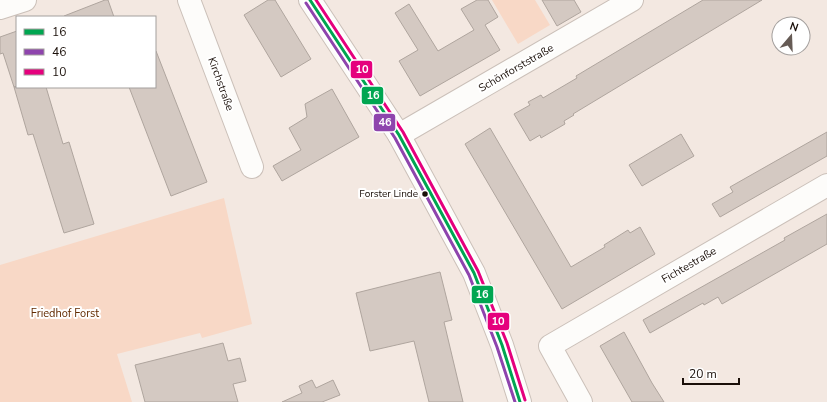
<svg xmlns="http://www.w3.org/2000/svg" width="827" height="402" viewBox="0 0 827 402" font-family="'Nunito Sans',sans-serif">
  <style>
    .green { fill: #f8d8c6 }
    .building { fill: #d4c9c2; stroke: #afa59e }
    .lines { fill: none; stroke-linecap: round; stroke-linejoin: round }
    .street-casing { stroke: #cbc0b9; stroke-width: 24 }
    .secondary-casing { stroke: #cbc0b9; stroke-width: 24 }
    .street { stroke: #fdfcfa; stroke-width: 22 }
    .secondary { stroke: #fdfcfa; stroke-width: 22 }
    .bus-1-casing { stroke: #fff; stroke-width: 6 }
    .bus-2-casing { stroke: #fff; stroke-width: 6 }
    .bus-3-casing { stroke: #fff; stroke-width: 6 }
    .bus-1 { stroke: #00a651; stroke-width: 3 }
    .bus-2 { stroke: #8e44ad; stroke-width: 3 }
    .bus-3 { stroke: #e5007d; stroke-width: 3 }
    .bus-dot { fill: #1a0f09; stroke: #fff; stroke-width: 1.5 }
    .labels { text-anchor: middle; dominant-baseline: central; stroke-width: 4; stroke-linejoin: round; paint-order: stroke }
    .bus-label { font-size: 10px; fill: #1a0f09; stroke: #fff; text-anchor: end }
    .street-label { font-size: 11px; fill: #1a0f09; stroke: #fff }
    .park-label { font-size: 11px; fill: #622a00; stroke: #fff }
    .line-badge { stroke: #fff; stroke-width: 1.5 }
    .badge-label { font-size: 11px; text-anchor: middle; font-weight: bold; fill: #fff }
  </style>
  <rect width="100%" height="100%" fill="#f3e8e1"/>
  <!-- green -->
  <path class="green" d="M492,0h43l15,25 -32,19z
    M224,198l28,126 -50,14 -2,-5 -83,21 15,48h-132v-137z"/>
  <!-- building -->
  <path class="building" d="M105,0h3l6,17h-50v-1z
    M268,0h7l36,59 -30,18 -37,-62z
    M477,0h11l10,17 -13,8 15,25 -80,46 -21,-35 19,-11 -23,-37 14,-9 29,47 36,-21 -13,-21z
    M542,0h32l7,12 -24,14z
    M703,0h59l-189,114 1,1 -10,6 1,3 -24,14 -1,-3 -10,6 -16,-27 16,-9 -2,-3 13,-7 2,3 34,-20 -1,-2z
    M17,31v55l-3,1 -11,-34 -3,1v-17z
    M156,51l51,131 -36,14 -42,-109h26v-35z
    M14,87h32l17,57 6,-2 25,82 -30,9 -31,-99 -5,1z
    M332,89l27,48 -77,44 -9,-15 28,-16 -12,-22 18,-11 -2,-13z
    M490,128l81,139 34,-20 -1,-2 24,-15 2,3 10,-6 15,27 -93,55 -97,-165z
    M827,132v24l-107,61 -8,-13 21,-12 -3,-5z
    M681,134l13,22 -52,30 -13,-21z
    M827,214v30l-105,60 -4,-7 -14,8 -1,-2 -53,30 -7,-13 142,-80 -1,-2z
    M440,272l12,48 -8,2 19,80h-34l-15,-61 -44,10 -14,-58z
    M624,332l28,51 12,19h-32l-32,-56z
    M223,343l5,18 12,-3 6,23 -13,3 5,18h-93l-10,-37z
    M312,380l4,8 17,-8 7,15 -18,7h-40l20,-9 -3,-7z"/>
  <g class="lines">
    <!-- street casing -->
    <g class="street-casing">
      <path id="street" d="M189,0l63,167
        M0,8l25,-8
        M399,135l233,-135
        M581,402l-31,-56 277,-161"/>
    </g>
    <!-- secondary casing -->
    <g class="secondary-casing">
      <path id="secondary" d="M310,0l89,135 75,138 28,72 18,57"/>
    </g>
    <!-- street -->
    <use href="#street" class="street"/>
    <!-- secondary -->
    <use href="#secondary" class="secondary"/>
    <!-- bus-1 casing -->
    <g class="bus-1-casing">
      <path id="bus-1" d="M310,0l89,135 75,138 28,72 18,57"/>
    </g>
    <!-- bus-2 casing -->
    <g class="bus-2-casing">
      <path id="bus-2" d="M306,3l89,135 74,137 28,72 18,55"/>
    </g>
    <!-- bus-3 casing -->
    <g class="bus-3-casing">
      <path id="bus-3" d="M316,0l87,132 75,139 29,72 18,57"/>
    </g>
    <!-- bus-1 -->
    <use href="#bus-1" class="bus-1"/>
    <!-- bus-2 -->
    <use href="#bus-2" class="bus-2"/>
    <!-- bus-3 -->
    <use href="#bus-3" class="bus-3"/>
  </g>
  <!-- markers -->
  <circle class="bus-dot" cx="425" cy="194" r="3.5"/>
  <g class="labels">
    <!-- bus labels -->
    <g class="bus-label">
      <text x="418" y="194">Forster Linde</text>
    </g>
    <!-- street labels -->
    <g class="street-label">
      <text transform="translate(516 68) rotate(-30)">Schönforststraße</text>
      <text transform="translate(221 84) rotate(70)">Kirchstraße</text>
      <text transform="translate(689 265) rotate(-30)">Fichtestraße</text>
    </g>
    <!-- park labels -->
    <g class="park-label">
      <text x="65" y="313">Friedhof Forst</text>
    </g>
  </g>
  <g class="line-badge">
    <rect x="350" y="60" width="23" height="19" rx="4" fill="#e5007d"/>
    <rect x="361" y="86" width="23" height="19" rx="4" fill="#00a651"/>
    <rect x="373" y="113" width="23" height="19" rx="4" fill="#8e44ad"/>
    <rect x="471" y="285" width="23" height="19" rx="4" fill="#00a651"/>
    <rect x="487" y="312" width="23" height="19" rx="4" fill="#e5007d"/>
  </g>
  <g class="badge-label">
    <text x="362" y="73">10</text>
    <text x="373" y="99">16</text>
    <text x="385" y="126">46</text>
    <text x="482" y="298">16</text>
    <text x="498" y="325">10</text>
  </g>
  <!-- legend -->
  <rect x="16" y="16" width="140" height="72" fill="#ffffff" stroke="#a39f9d"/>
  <rect x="24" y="29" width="20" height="6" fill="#00a651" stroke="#a39f9d"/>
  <text x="52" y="36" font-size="12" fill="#1a0f09">16</text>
  <rect x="24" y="49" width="20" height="6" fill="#8e44ad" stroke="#a39f9d"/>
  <text x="52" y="56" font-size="12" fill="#1a0f09">46</text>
  <rect x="24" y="69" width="20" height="6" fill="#e5007d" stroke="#a39f9d"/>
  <text x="52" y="76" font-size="12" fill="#1a0f09">10</text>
  <!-- north arrow -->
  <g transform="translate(791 36) rotate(19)"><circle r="19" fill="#ffffff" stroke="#a39f9d"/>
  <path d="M0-3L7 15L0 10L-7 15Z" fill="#665b55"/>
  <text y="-6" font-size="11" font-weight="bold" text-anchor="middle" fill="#1a0f09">N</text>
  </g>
  <!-- scale -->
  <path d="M683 378v6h56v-6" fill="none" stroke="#1a0f09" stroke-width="2"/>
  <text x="689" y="378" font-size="12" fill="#1a0f09" stroke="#ffffff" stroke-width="3" paint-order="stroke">20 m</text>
</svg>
